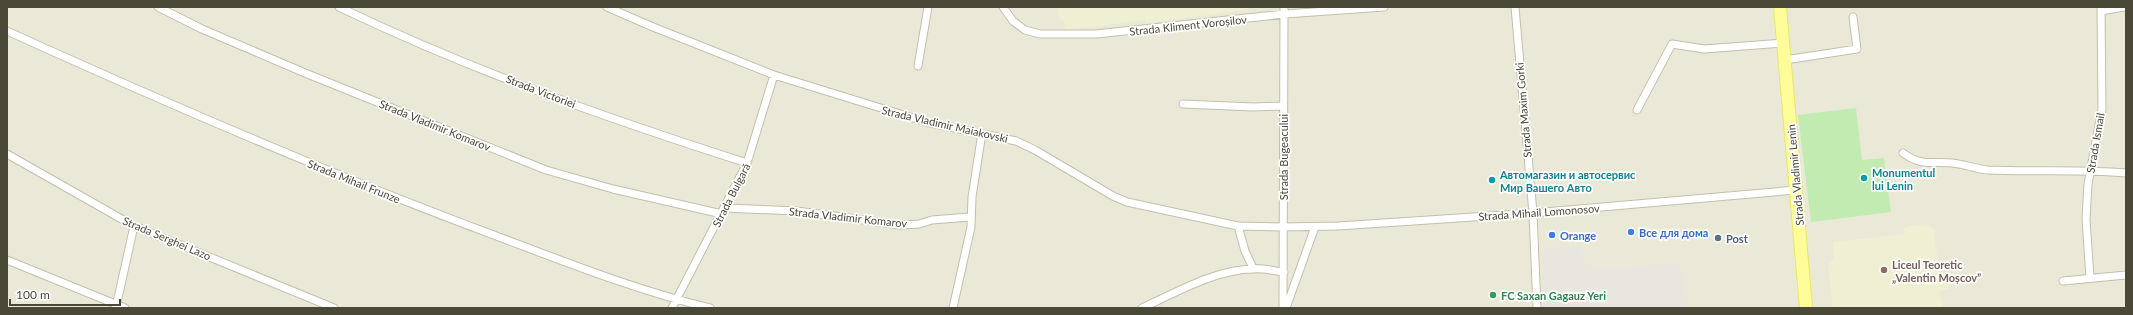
<svg xmlns="http://www.w3.org/2000/svg" width="2133" height="315" viewBox="0 0 2133 315" font-family="Lato,sans-serif">
  <style>
    .residential { fill: #eae9d8 }
    .industrial { fill: #e8e6de }
    .education { fill: #efefd3 }
    .green { fill: #c1ebb1 }
    .lines { fill: none; stroke-linecap: round; stroke-linejoin: round }
    .street-casing { stroke: #c2c0ac; stroke-width: 9 }
    .primary-casing { stroke: #eae663; stroke-width: 14 }
    .street { stroke: #fff; stroke-width: 7 }
    .primary { stroke: #fffd99; stroke-width: 12 }
    .culture-dot { fill: #0f9aa8; stroke: #fff; stroke-width: 1.5 }
    .shop-dot { fill: #3f7fe0; stroke: #fff; stroke-width: 1.5 }
    .service-dot { fill: #5c6f8a; stroke: #fff; stroke-width: 1.5 }
    .education-dot { fill: #8d6e63; stroke: #fff; stroke-width: 1.5 }
    .leisure-dot { fill: #2e9e5b; stroke: #fff; stroke-width: 1.5 }
    .labels { text-anchor: middle; dominant-baseline: central; stroke-width: 3.5; stroke-linejoin: round; paint-order: stroke }
    .street-label { font-size: 11px; fill: #4a4837; stroke: #fff }
    .culture-label { font-size: 11px; font-weight: bold; fill: #0d838f; stroke: #fff; text-anchor: start }
    .shop-label { font-size: 11px; font-weight: bold; fill: #366cbe; stroke: #fff; text-anchor: start }
    .service-label { font-size: 11px; font-weight: bold; fill: #4e5e75; stroke: #fff; text-anchor: start }
    .education-label { font-size: 11px; font-weight: bold; fill: #785e54; stroke: #fff; text-anchor: start }
    .leisure-label { font-size: 11px; font-weight: bold; fill: #27864d; stroke: #fff; text-anchor: start }
  </style>
  <rect width="100%" height="100%" fill="#f6f5ea"/>
  <!-- residential -->
  <path class="residential" d="M7,7h2119v301h-2119z"/>
  <!-- industrial -->
  <path class="industrial" d="M1581,246l2,17 17,5 79,-4 9,44h-144l-2,-59z"/>
  <!-- education -->
  <path class="education" d="M1058,7h192l-3,3 -100,13 -2,-3 -80,10 -1,-11 -4,1z
    M1926,224l9,6 -1,4 6,44 7,-1 2,12 -10,2 4,17h-110l-5,-44 6,-6 -1,-16 72,-8 -1,-6 7,-2z"/>
  <!-- green -->
  <path class="green" d="M1856,108l6,52 22,-2 7,54 -80,10 -13,-107z"/>
  <g class="lines">
    <!-- street casing -->
    <g class="street-casing">
      <path id="street" d="M158,7l44,22 103,44 241,97 67,19 109,25
        M339,7c131,63 270,112 408,156
        M607,7l46,20 121,48 152,47 90,19 19,9 78,46 14,6 111,24 44,1 56,-1 195,-13 263,-23
        M1003,7l10,14 12,9 15,4h56l189,-20 99,-7
        M1515,7l18,206 4,95
        M2101,11l23,-4
        M7,31c159,72 320,142 484,203 72,27 144,56 219,74
        M1785,60l72,-11 -4,-32
        M918,66l10,-59
        M1183,104l70,3 30,-1
        M1637,110l35,-66 32,5 79,-6
        M1903,153c19,14 28,8 49,10 12,1 24,6 36,7 46,2 92,-1 138,3
        M7,154l127,72 200,82
        M725,208l72,3 103,14 19,-1 13,-4 38,-3
        M1238,226l7,25 8,17
        M7,260l118,48
        M2090,278l-4,-59 2,-35 14,-75 -1,-102
        M2063,281l63,-6
        M116,307l18,-81
        M672,308l75,-145 27,-88
        M953,308l18,-81 1,-30 10,-64
        M1142,308c33,-15 75,-39 111,-39 10,-1 21,2 31,3
        M1283,308l1,-301
        M1286,308l29,-81"/>
    </g>
    <!-- primary casing -->
    <g class="primary-casing">
      <path id="primary" d="M1780,7l26,301"/>
    </g>
    <!-- street -->
    <use href="#street" class="street"/>
    <!-- primary -->
    <use href="#primary" class="primary"/>
  </g>
  <!-- markers -->
  <g class="culture-dot">
    <circle cx="1864" cy="178" r="4"/>
    <circle cx="1492" cy="180" r="4"/>
  </g>
  <g class="shop-dot">
    <circle cx="1631" cy="232" r="4"/>
    <circle cx="1552" cy="235" r="4"/>
  </g>
  <circle class="service-dot" cx="1718" cy="238" r="4"/>
  <circle class="education-dot" cx="1884" cy="270" r="4"/>
  <circle class="leisure-dot" cx="1493" cy="295" r="4"/>
  <g class="labels">
    <!-- street labels -->
    <g class="street-label">
      <text transform="translate(1188 25) rotate(-6)">Strada Kliment Voroșilov</text>
      <text transform="translate(541 91) rotate(21)">Strada Victoriei</text>
      <text transform="translate(1523 110) rotate(-95)">Strada Maxim Gorki</text>
      <text transform="translate(945 124) rotate(13)">Strada Vladimir Maiakovski</text>
      <text transform="translate(435 125) rotate(22)">Strada Vladimir Komarov</text>
      <text transform="translate(2095 143) rotate(-80)">Strada Ismail</text>
      <text transform="translate(1283 157) rotate(-90)">Strada Bugeacului</text>
      <text transform="translate(1795 175) rotate(-95)">Strada Vladimir Lenin</text>
      <text transform="translate(354 181) rotate(22)">Strada Mihail Frunze</text>
      <text transform="translate(731 195) rotate(-63)">Strada Bulgară</text>
      <text transform="translate(1539 212) rotate(-4)">Strada Mihail Lomonosov</text>
      <text transform="translate(848 217) rotate(6)">Strada Vladimir Komarov</text>
      <text transform="translate(167 238) rotate(23)">Strada Serghei Lazo</text>
    </g>
    <!-- culture labels -->
    <g class="culture-label">
      <text x="1872" y="172">Monumentul<tspan x="1872" dy="13">lui Lenin</tspan></text>
      <text x="1500" y="174">Автомагазин и автосервис<tspan x="1500" dy="13">Мир Вашего Авто</tspan></text>
    </g>
    <!-- shop labels -->
    <g class="shop-label">
      <text x="1639" y="232">Все для дома</text>
      <text x="1560" y="235">Orange</text>
    </g>
    <!-- service labels -->
    <g class="service-label">
      <text x="1726" y="238">Post</text>
    </g>
    <!-- education labels -->
    <g class="education-label">
      <text x="1892" y="264">Liceul Teoretic<tspan x="1892" dy="13">„Valentin Moșcov”</tspan></text>
    </g>
    <!-- leisure labels -->
    <g class="leisure-label">
      <text x="1501" y="295">FC Saxan Gagauz Yeri</text>
    </g>
  </g>
  <!-- border -->
  <rect width="2133" height="315" fill="none" stroke="#4a4837" stroke-width="16"/>
  <!-- scale -->
  <path d="M10 299v6h110v-6" fill="none" stroke="#4a4837" stroke-width="2"/>
  <text x="16" y="299" font-size="12" fill="#4a4837" stroke="#ffffff" stroke-width="3" paint-order="stroke">100 m</text>
</svg>
